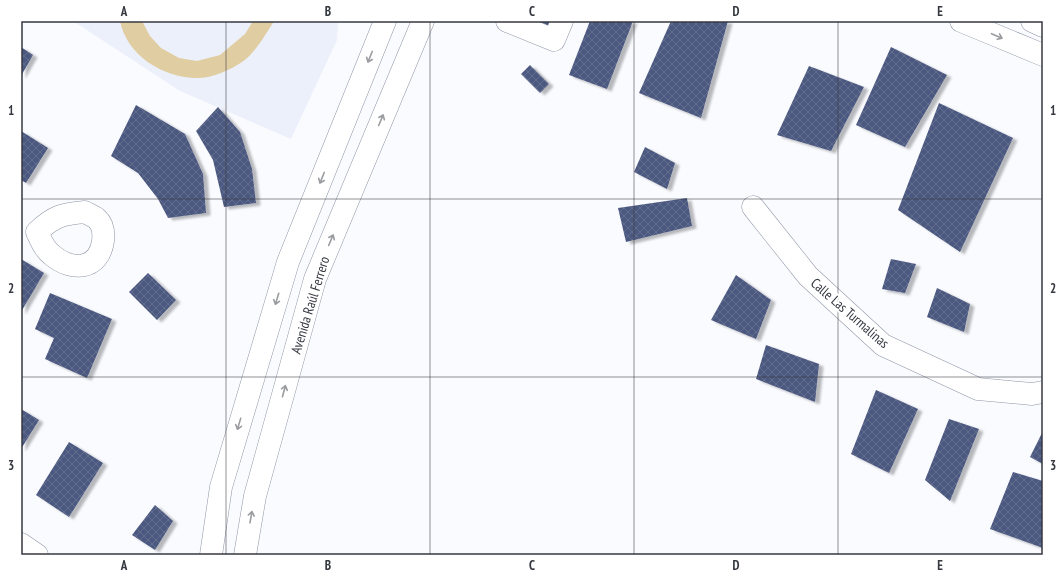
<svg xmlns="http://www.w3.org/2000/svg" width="1064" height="576" viewBox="0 0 1064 576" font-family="'PT Sans Narrow',sans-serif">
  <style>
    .built { fill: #ecf0fa }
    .grass { fill: #e0cda1 }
    .building { fill: url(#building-cross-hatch); filter: url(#shadow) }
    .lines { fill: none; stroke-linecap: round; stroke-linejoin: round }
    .minor-casing { stroke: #8f95a6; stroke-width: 23 }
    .major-casing { stroke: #8f95a6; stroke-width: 23 }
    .minor { stroke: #fff; stroke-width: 22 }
    .major { stroke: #fff; stroke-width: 22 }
    .oneway { stroke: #9a9ca0 }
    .grid { fill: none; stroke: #363840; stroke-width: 1; stroke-opacity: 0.55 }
    .labels { text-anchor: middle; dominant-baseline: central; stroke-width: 4; stroke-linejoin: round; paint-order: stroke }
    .street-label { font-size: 14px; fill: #363840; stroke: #fff }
    .neatline { fill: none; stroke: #363840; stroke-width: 1.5 }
    .grid-label { font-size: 13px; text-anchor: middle; font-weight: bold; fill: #363840 }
  </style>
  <defs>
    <pattern id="building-cross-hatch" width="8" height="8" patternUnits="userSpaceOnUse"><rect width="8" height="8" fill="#4c587f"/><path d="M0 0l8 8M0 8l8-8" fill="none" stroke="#646d8d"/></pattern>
    <filter id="shadow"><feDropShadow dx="4.5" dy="2.5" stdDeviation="1" flood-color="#0004"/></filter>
  </defs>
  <rect width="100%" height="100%" fill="#fafbff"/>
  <!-- built -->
  <path class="built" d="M73,21h265l-1,19 -46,99 -111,-48z"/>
  <!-- grass -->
  <path class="grass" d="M120,21h22l8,15 11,12 18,10 18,3 23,-6 25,-21 8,-13h21c-8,13 -19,32 -32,41 -12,8 -29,16 -45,16 -33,0 -70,-22 -77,-57z"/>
  <!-- building -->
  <path class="building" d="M529,21h26l-4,9z
    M590,21h43l-26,68 -38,-14z
    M671,21h57l-27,97 -62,-25z
    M21,47l12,8 -12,21z
    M891,47l56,28 -42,72 -49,-22z
    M530,65l19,19 -9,9 -19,-19z
    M809,66l55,21 -33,64 -54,-16z
    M939,103l74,35 -53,114 -62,-42z
    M136,105l49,29 18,40 3,39 -38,5 -10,-19 -20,-26 -27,-17z
    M218,107l22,25 12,37 4,34 -32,4 -11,-47 -17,-29z
    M21,131l27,17 -22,35 -5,-3z
    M645,147l30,16 -8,26 -33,-17z
    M687,198l5,28 -66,16 -8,-34z
    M21,259l23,14 -23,39z
    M891,259l25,5 -11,29 -23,-4z
    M148,273l28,27 -19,20 -28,-28z
    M736,275l35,25 -15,39 -45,-19z
    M937,288l33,16 -6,28 -37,-15z
    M50,293l62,26 -25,59 -42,-19 9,-21 -19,-9z
    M766,345l53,19 -4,38 -59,-23z
    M876,390l42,19 -29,64 -38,-19z
    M21,409l18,11 -18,29z
    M949,419l30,10 -29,72 -25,-21z
    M1043,431v33l-13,-7z
    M69,442l34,21 -34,54 -33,-22z
    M1013,472l30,9v67l-53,-19z
    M155,505l18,16 -18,29 -23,-15z"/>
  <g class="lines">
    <!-- minor casing -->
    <g class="minor-casing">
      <path id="minor" d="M507,21l47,19 8,-19
        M961,21l82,34
        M1032,21l11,5
        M753,207l55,69 75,69 95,44 54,5 11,-2
        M85,212c3,2 8,4 11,6 7,6 8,15 7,23 -4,29 -31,31 -51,14 -8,-6 -11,-15 -15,-23 17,-16 25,-18 48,-20z
        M21,544l16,11"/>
    </g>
    <!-- major casing -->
    <g class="major-casing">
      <path id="major" d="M211,555l10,-68 67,-225 97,-241
        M245,555l10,-59 60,-217 108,-258"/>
    </g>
    <!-- minor -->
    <use href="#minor" class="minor"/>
    <!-- major -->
    <use href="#major" class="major"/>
  </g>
  <!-- one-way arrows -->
  <defs><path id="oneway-shaft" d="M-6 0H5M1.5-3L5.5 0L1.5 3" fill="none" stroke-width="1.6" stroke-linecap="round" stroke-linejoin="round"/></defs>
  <g class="oneway">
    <use href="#oneway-shaft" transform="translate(997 36) rotate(23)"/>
    <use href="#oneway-shaft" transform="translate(370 57) rotate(112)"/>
    <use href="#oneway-shaft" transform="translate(381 120) rotate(-67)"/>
    <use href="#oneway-shaft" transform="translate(322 178) rotate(112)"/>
    <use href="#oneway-shaft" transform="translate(331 240) rotate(-67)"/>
    <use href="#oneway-shaft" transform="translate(277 299) rotate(107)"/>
    <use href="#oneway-shaft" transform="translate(284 391) rotate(-75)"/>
    <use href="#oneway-shaft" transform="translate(239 424) rotate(107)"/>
    <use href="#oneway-shaft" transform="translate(251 517) rotate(-80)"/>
  </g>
  <!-- grid -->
  <path class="grid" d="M226,21v534M430,21v534M634,21v534M838,21v534M21,199h1022M21,377h1022"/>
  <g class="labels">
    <!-- street labels -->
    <g class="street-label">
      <text transform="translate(310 305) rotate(-73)">Avenida Raúl Ferrero</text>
      <text transform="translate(850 313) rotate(41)">Calle Las Turmalinas</text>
    </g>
  </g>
  <!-- border -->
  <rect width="1064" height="576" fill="none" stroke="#ffffff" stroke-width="44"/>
  <rect x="22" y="22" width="1020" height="532" class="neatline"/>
  <g class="grid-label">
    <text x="124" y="16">A</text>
    <text x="328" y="16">B</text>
    <text x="532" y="16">C</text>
    <text x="736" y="16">D</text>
    <text x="940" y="16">E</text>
    <text x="11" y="115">1</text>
    <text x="1053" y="115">1</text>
    <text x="11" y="293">2</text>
    <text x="1053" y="293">2</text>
    <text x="11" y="470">3</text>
    <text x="1053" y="470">3</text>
    <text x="124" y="570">A</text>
    <text x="328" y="570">B</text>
    <text x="532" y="570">C</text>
    <text x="736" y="570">D</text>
    <text x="940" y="570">E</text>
  </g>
</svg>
